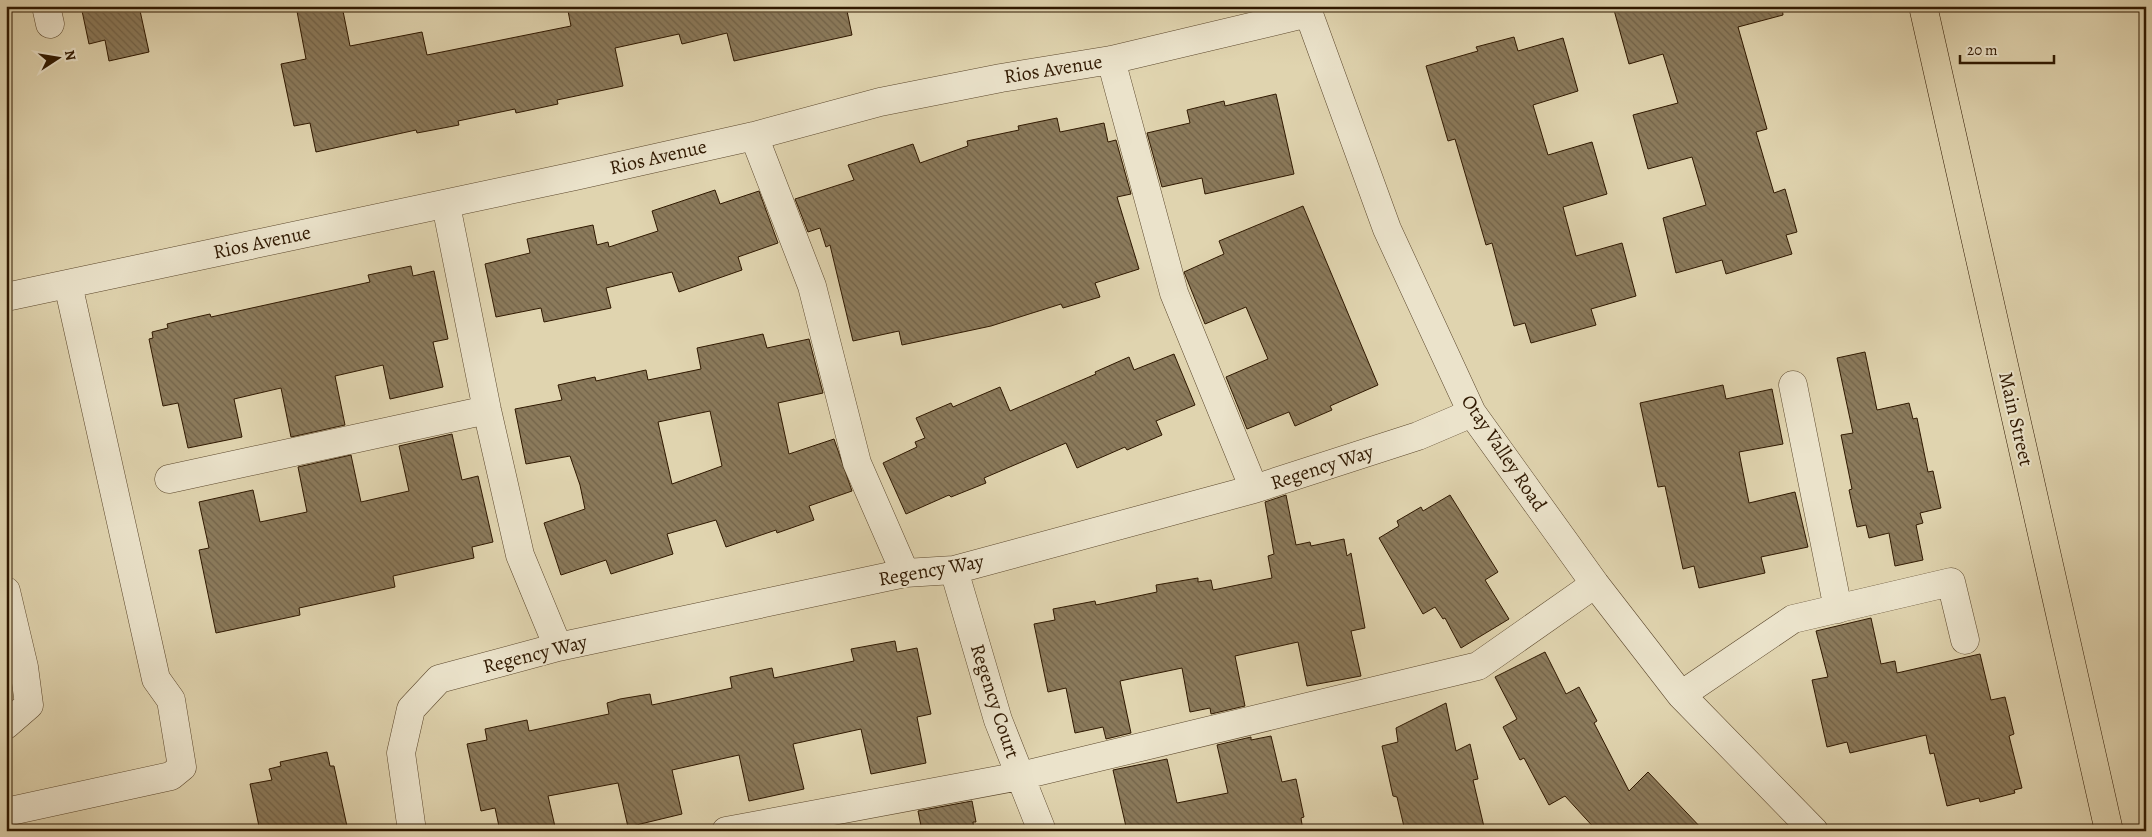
<svg xmlns="http://www.w3.org/2000/svg" width="2152" height="837" viewBox="0 0 2152 837" font-family="Alegreya,serif">
  <style>
    .building { fill: url(#building-back-hatch); stroke: #2f1800; fill-rule: evenodd }
    .lines { fill: none; stroke-linecap: round; stroke-linejoin: round }
    .minor-casing { stroke: #5b472c; stroke-width: 29 }
    .major-casing { stroke: #2f1800; stroke-width: 29 }
    .minor { stroke: #ebe3cb; stroke-width: 28 }
    .major { stroke: #e0d4af; stroke-width: 28 }
    .labels { text-anchor: middle; dominant-baseline: central; stroke-width: 4; stroke-linejoin: round; paint-order: stroke }
    .street-label { font-size: 20px; fill: #2f1800; stroke: #ebe3cb }
  </style>
  <defs>
    <pattern id="building-back-hatch" width="6" height="6" patternUnits="userSpaceOnUse" patternTransform="scale(1.25)"><rect width="6" height="6" fill="#8b7a5b"/><path d="M-1 5l2 2M0 0l6 6M5-1l2 2" fill="none" stroke="#726349"/></pattern>
  </defs>
  <rect width="100%" height="100%" fill="#e0d4af"/>
  <filter id="stains"><feTurbulence type="fractalNoise" baseFrequency=".004" numOctaves="4"/><feColorMatrix values="0 0 0 0 .2 0 0 0 0 .09 0 0 0 0 .02 0 0 0 .5 -.17"/></filter>
  <radialGradient id="worn" r=".72"><stop offset=".6" stop-color="#630" stop-opacity="0"/><stop offset="1" stop-color="#630" stop-opacity=".3"/></radialGradient>
  <!-- building -->
  <path class="building" d="M81,6h58l10,46 -40,9 -4,-21 -16,4z
    M296,6h46l8,40 72,-14 5,23 144,-29 -4,-20h279l6,29 -118,26 -7,-28 -45,11 -3,-10 -64,14 8,38 -66,14 1,4 -42,9 -1,-4 -57,12 1,4 -42,8 -1,-3 -100,22 -6,-29 -16,3 -13,-62 25,-5z
    M1629,6h153l1,9 -45,12 29,102 -11,3 18,61 11,-4 12,43 -11,3 6,19 -66,20 -4,-14 -46,13 -13,-55 43,-13 -14,-48 -44,12 -15,-54 45,-12 -15,-49 -34,10 -15,-54z
    M1514,37l4,14 45,-13 15,53 -45,14 15,50 44,-13 15,52 -44,13 13,49 46,-13 14,53 -45,13 5,16 -65,18 -6,-20 -11,3 -22,-83 -6,2 -31,-106 -7,2 -22,-75 52,-15 -2,-4z
    M1276,94l18,80 -89,20 -3,-16 -40,9 -15,-54 43,-10 -3,-13 37,-9 1,5z
    M1057,118l3,14 44,-9 4,19 8,-2 15,54 -14,3 22,72 -44,14 5,14 -37,11 -2,-4 -70,22 -89,19 -3,-14 -46,10 -23,-96 -4,2 -6,-19 -12,4 -13,-33 59,-19 -6,-15 65,-21 7,19 48,-17 -1,-5 52,-11 -1,-4z
    M715,190l5,14 39,-13 19,52 -40,14 4,13 -63,22 -7,-20 -66,16 5,20 -67,14 -3,-14 -45,9 -11,-53 45,-11 -3,-14 66,-14 4,20 11,-3 1,5 49,-16 -6,-20z
    M1303,206l75,179 -48,21 2,4 -37,16 -6,-14 -42,17 -21,-52 42,-18 -22,-52 -41,17 -21,-52 40,-18 -5,-13z
    M411,266l2,10 21,-5 14,68 -15,3 10,45 -53,12 -7,-34 -48,11 10,49 -54,12 -10,-49 -47,11 8,38 -54,11 -10,-45 -15,3 -14,-67 4,-1 -1,-6 16,-4 -1,-4 12,-3 31,-7 1,3 159,-35 -2,-7z
    M763,334l4,14 42,-9 14,54 -45,10 11,51 45,-15 18,52 -43,15 5,14 -37,13 -1,-3 -50,17 -10,-27 -49,14 6,20 -62,20 -5,-14 -45,15 -17,-52 41,-14 -5,-24 -10,-29 -44,8 -11,-55 47,-9 -4,-15 37,-8 1,4 50,-11 2,10 53,-11 -4,-21zM710,411l12,55 -50,18 -14,-62z
    M1865,352l12,58 32,-7 4,16 4,-1 11,54 5,-1 8,37 -21,5 3,10 -7,2 7,35 -28,6 -6,-33 -20,5 -3,-13 -9,2 -8,-37 3,-1 -11,-54 12,-2 -16,-75z
    M1174,354l21,51 -39,16 6,14 -35,15 -2,-3 -48,21 -11,-25 -82,35 2,5 -35,14 -2,-2 -43,19 -23,-51 34,-16 -2,-5 10,-4 -9,-20 35,-15 2,4 47,-20 10,24 86,-37 -1,-2 34,-15 5,13z
    M1723,385l3,14 46,-10 11,55 -44,8 10,51 46,-11 13,55 -47,10 4,16 -66,15 -5,-22 -11,3 -18,-83 -7,1 -18,-84z
    M452,434l10,46 16,-4 15,66 -21,5 2,11 -81,18 2,11 -96,21 1,7 -84,18 -17,-83 10,-2 -10,-46 54,-12 7,32 47,-10 -9,-45 53,-12 10,47 48,-11 -10,-45z
    M1286,495l10,50 14,-3 1,4 33,-7 3,17 4,-3 14,75 -14,3 10,45 -54,10 -9,-44 -63,14 10,50 -34,8 -1,-6 -20,4 -8,-44 -62,13 11,52 -25,6 -3,-12 -28,6 -9,-45 -18,4 -14,-68 21,-4 -2,-11 42,-8 1,4 61,-13 -1,-7 42,-7v4l13,-2 2,10 59,-12 -4,-22 6,-2 -9,-52z
    M1450,495l48,77 -13,8 24,39 -48,29 -16,-30 -2,1 -8,-12 -12,7 -44,-76 20,-12 -2,-5 24,-14 2,4z
    M1871,618l10,46 14,-3 2,12 83,-19 11,46 14,-3 9,37 -5,2 13,52 -8,2 1,3 -35,9 -1,-4 -32,8 -13,-53 -4,1 -4,-19 -76,18 -3,-11 -20,5 -15,-67 16,-3 -12,-46z
    M895,641l2,11 20,-4 14,66 -14,3 9,46 -55,11 -10,-45 -68,15 11,45 -55,12 -10,-46 -67,15 10,44 -54,13 -10,-44 -70,13 8,35h-56l-5,-23 -14,3 -14,-67 20,-4 -2,-11 42,-9 2,11 80,-17 -2,-11 13,-4 30,-5 2,11 80,-17 -2,-11 42,-9 2,10 80,-17 -3,-12z
    M1545,652l21,42 13,-7 18,34 -3,2 35,68 19,-19 56,59h-107l-32,-35 -16,9 -25,-47 -4,2 -17,-33 14,-8 -22,-42z
    M1446,703l10,48 14,-7 8,35 -5,1 12,51h-80l-8,-34 -4,-1 -11,-50 16,-4 -2,-14z
    M1271,736l11,46 14,-3 8,38 -3,1 2,13h-176l-14,-61 54,-11 10,44 51,-10 -11,-48 34,-8v3z
    M327,752l3,14h4l14,65h-88l-10,-47 22,-4 -3,-11 12,-3 -1,-4z
    M972,801l4,21h-3l1,9h-52l-4,-20z"/>
  <g class="lines">
    <!-- minor casing -->
    <g class="minor-casing">
      <path id="minor" d="M46,6l4,18
        M1306,6l81,223 85,184 123,171 86,111 133,136
        M1111,60l63,233 80,196
        M754,136l58,150 45,177 48,110
        M446,205l41,205 33,145 38,92
        M6,297l569,-121 179,-40 126,-34 121,-24 110,-18 198,-47
        M1793,385l45,224
        M169,479l318,-69
        M954,570l44,150 44,111
        M6,591l18,76 5,38 -23,20
        M1681,695l112,-76 158,-37 14,58
        M6,812l165,-36 11,-9 -11,-67 -15,-21 -88,-395
        M412,831l-11,-78 10,-44 28,-30 119,-32 347,-74 49,-3 300,-81 164,-53 54,-23
        M726,831l294,-55 458,-110 117,-82"/>
    </g>
    <!-- major casing -->
    <g class="major-casing">
      <path id="major" d="M1923,6l186,825"/>
    </g>
    <!-- minor -->
    <use href="#minor" class="minor"/>
    <!-- major -->
    <use href="#major" class="major"/>
  </g>
  <g class="labels">
    <!-- street labels -->
    <g class="street-label">
      <text transform="translate(1053 69) rotate(-9)">Rios Avenue</text>
      <text transform="translate(658 157) rotate(-13)">Rios Avenue</text>
      <text transform="translate(262 242) rotate(-12)">Rios Avenue</text>
      <text transform="translate(2016 419) rotate(77)">Main Street</text>
      <text transform="translate(1504 453) rotate(56)">Otay Valley Road</text>
      <text transform="translate(1322 467) rotate(-18)">Regency Way</text>
      <text transform="translate(931 570) rotate(-10)">Regency Way</text>
      <text transform="translate(535 654) rotate(-14)">Regency Way</text>
      <text transform="translate(995 701) rotate(72)">Regency Court</text>
    </g>
  </g>
  <!-- margin -->
  <rect width="2152" height="837" fill="none" stroke="#e0d4af" stroke-width="25"/>
  <rect x="8" y="8" width="2137" height="822" fill="none" stroke="#2f1800" stroke-width="2.5"/>
  <rect x="12" y="12" width="2127" height="812" fill="none" stroke="#2f1800"/>
  <!-- north arrow -->
  <g transform="translate(58 58) rotate(78)" stroke="#ebe3cb" stroke-width="4" paint-order="stroke">
  <path d="M0-4L9 19L0 12L-9 19Z" fill="#2f1800"/>
  <text y="-8" font-size="14" font-weight="bold" text-anchor="middle" fill="#2f1800">N</text>
  </g>
  <!-- scale -->
  <path d="M1960 55v8h94v-8" fill="none" stroke="#2f1800" stroke-width="2.5"/>
  <text x="1967" y="55" font-size="15" fill="#2f1800" stroke="#ebe3cb" stroke-width="4" paint-order="stroke">20 m</text>
  <rect width="100%" height="100%" filter="url(#stains)"/>
  <rect width="100%" height="100%" fill="url(#worn)"/>
</svg>
